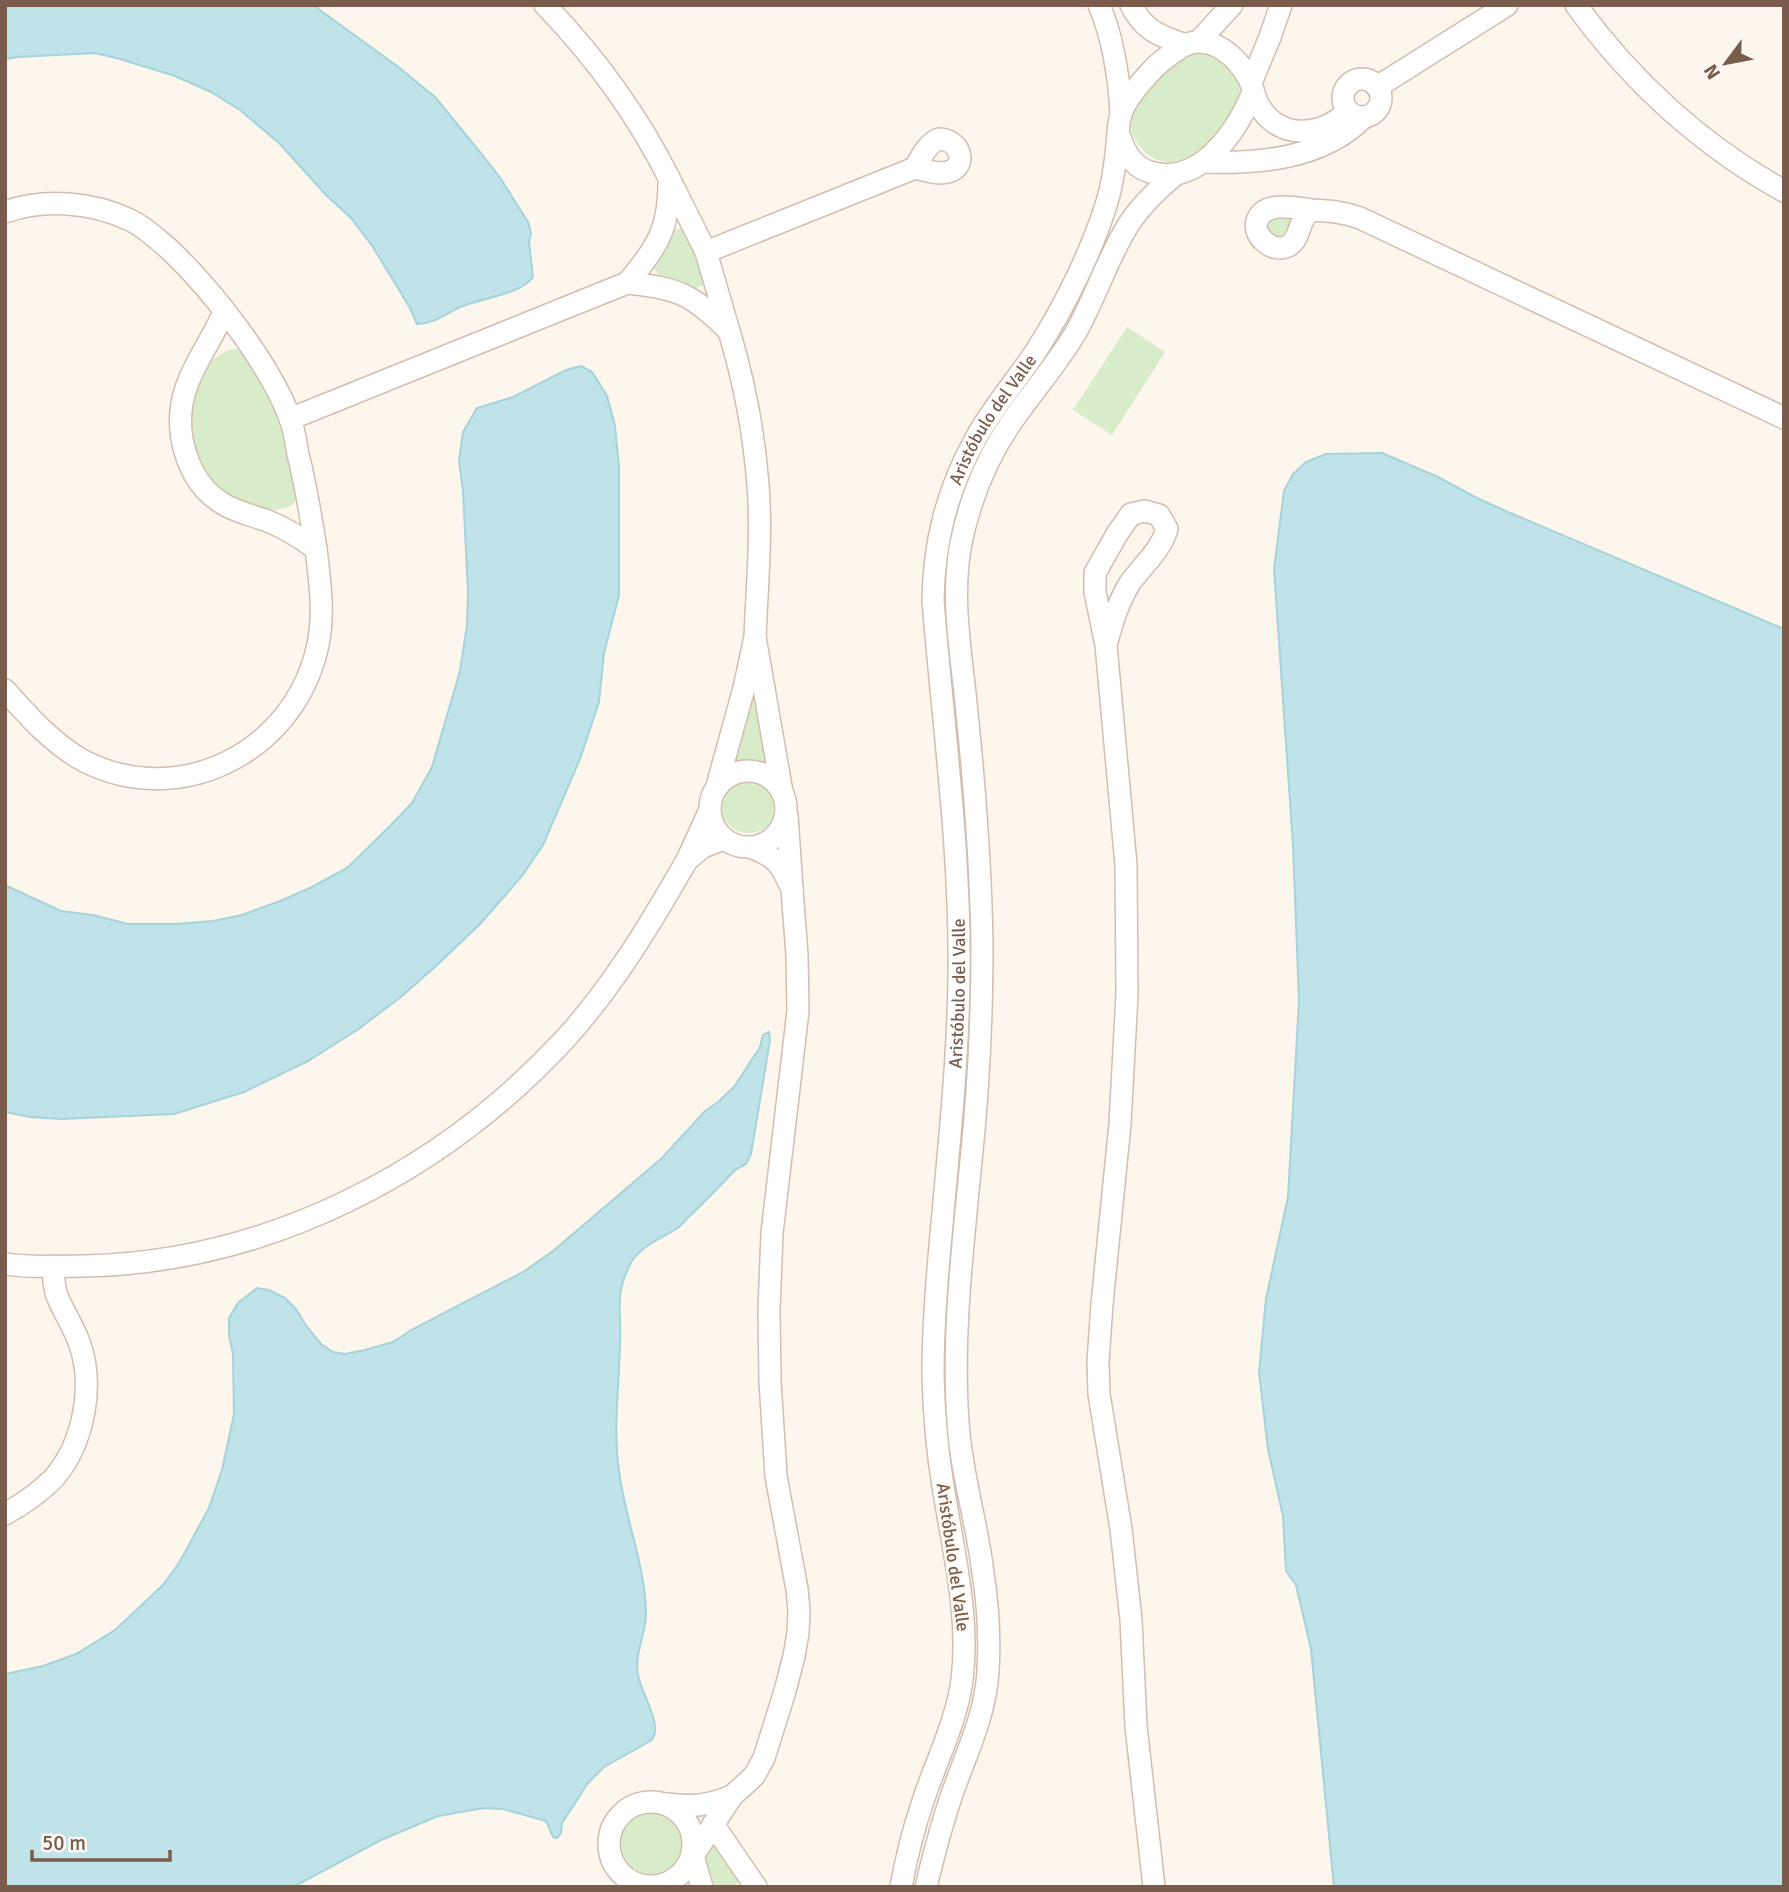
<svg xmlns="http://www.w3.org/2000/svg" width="1789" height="1892" viewBox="0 0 1789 1892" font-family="Signika,sans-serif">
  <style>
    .green { fill: #d8ecc9 }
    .water { fill: #bfe3e8; stroke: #a5d3da; stroke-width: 2 }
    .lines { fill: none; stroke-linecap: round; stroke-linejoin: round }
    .minor-casing { stroke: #d1beb0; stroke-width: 24 }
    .minor { stroke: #fff; stroke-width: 21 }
    .labels { text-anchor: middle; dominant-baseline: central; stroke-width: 5; stroke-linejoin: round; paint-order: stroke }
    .street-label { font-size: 18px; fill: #7a5c4d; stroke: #fffaf3 }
  </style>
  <rect width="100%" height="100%" fill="#fdf6ec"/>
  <!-- green -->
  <path class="green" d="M1195,52c9,0 19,1 26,6 13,8 22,28 18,42 -7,23 -45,64 -70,62 -14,-1 -22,-6 -31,-18 -20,-28 2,-49 22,-68 13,-12 18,-18 35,-24z
    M1290,216l3,3v13l-14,8 -11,-8 -1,-9 3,-5z
    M683,228l6,5 17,44 -4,9 -6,2 -36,-11 -6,-8c2,-17 11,-39 29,-41z
    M1127,327l38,25 -53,83 -39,-25z
    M236,349l12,5 13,20 32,75 6,49 -10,9 -15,3 -25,-4 -32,-20 -23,-33 -6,-36 8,-33 15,-23 14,-10z
    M752,672l18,95 -16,-7 -21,2z
    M720 804a29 29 0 1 1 58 0a29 29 0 1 1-58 0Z
    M619 1841a33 33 0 1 1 66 0a33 33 0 1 1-66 0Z
    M711,1844l7,4 22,34 -8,5h-20l-7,-27 1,-13z"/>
  <!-- water -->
  <path class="water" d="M5,5h308l84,61 38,31 46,56 20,26 27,43 3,11 -2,9 4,35c-14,19 -55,21 -75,31 -14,7 -25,16 -41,16l-7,-16 -37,-61 -22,-29 -25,-23 -47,-52 -39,-33 -29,-18 -36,-16 -55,-17 -25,-6 -77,4 -13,2z
    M581,366l11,6 15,24 8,30 4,41v128l-15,58 -5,49 -19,57 -37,86 -21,31 -42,48 -43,41 -35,31 -42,32 -52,33 -64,31 -70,22 -113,5 -31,-2 -25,-5v-227l56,26 32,4 35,9h47l38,-3 29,-6 38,-14 32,-14 35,-19 43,-42 22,-23 20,-36 28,-96 7,-46 1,-34 -5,-100 -4,-30 4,-29 14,-24 36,-11 53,-27z
    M1382,453l56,24 39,21 31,14 276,117v1258h-450l-23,-238 -15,-64 -10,-14 -3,-55 -15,-67 -9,-77 7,-73 22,-102 11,-196 -6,-156 -19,-276 10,-78 9,-17 13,-12 20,-8z
    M769,1032l1,8 -19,114 -5,10 -11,6c-13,14 -27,28 -41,42 -5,4 -10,10 -15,15 -16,11 -36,17 -47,34 -19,34 -10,48 -12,83 -1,42 -7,85 -1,127 6,48 26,93 27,142 0,21 -12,40 -8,62 3,19 25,49 14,65l-48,27 -16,16 -26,40 -1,10 -4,5 -4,-1 -7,-16 -43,-12 -19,-1 -46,8 -57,24 -88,47h-288v-213l38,-8 33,-12 39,-24 48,-45 16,-22 30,-55 13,-38 12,-56 -1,-60 -4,-18v-18l9,-15 19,-15 12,2 16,8 11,11 11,18 14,17 12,8 12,2 20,-4 28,-8 20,-13 110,-57 30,-21 109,-93 43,-47 13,-9 16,-15 26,-40 3,-12z"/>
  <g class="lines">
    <!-- minor casing -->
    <g class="minor-casing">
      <g id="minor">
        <path d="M545,5c50,52 92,109 124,173"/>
        <path d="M1099,5c15,35 20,71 22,108"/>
        <path d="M1131,5c13,26 29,31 55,40"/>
        <path d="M1576,5c55,76 126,141 208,186"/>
        <path d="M1198,42l34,-37"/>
        <circle cx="1362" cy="98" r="19"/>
        <path d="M1251,83l19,-46 11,-32"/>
        <path d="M1377,87l130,-82"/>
        <path d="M1120,137c5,16 13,30 30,35 50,15 87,-41 103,-80"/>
        <path d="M939,139c21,0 30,27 9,33 -10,3 -23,-2 -33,-4 6,-11 12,-24 24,-29z"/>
        <path d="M1203,162c56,2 120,-3 161,-45"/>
        <path d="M1311,210c-2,2 -5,5 -7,8 -5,9 -6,23 -16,28 -15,8 -36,-10 -31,-25 7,-21 40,-13 55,-11 19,1 31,2 48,8l424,200"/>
        <path d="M5,212c40,-14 87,-10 125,8 15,7 27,19 39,29 44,42 99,112 121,169 4,11 6,24 8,36 8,32 13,63 18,95"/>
        <path d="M706,252l209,-84"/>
        <path d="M729,331c15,50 25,101 29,154 4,50 -1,102 -3,152"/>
        <path d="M290,419l337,-136c31,-36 43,-56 42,-105l37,74 23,79c-37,-37 -51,-43 -102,-48"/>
        <path d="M1106,645c6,-22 12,-43 24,-62 13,-18 31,-33 37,-54l-8,-14 -14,-4 -14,3 -14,20 -22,39v19l11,53 20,220 1,129 -7,130 -18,180 -4,58 1,32 22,135 10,91 5,106 18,161"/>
        <path d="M5,690c23,26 49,55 79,71 96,49 209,-9 233,-112 8,-32 3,-67 -1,-100 -15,-11 -29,-20 -46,-27 -15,-6 -31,-9 -45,-17 -39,-22 -53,-76 -39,-117 8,-25 27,-50 38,-76"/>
        <circle cx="748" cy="809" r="38"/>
        <path d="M717,786l27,-98 11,-51 27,155"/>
        <path d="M709,812l-22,48 16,-13 21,-8"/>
        <path d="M753,848c25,10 28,17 39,41l-5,-74"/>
        <path d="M5,1264c26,4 53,2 80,2 183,-4 356,-93 480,-227 49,-54 86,-116 122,-179"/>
        <path d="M5,1514c18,-10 34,-21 48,-35 31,-35 42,-94 26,-137 -6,-17 -17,-32 -23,-49 -2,-9 -3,-18 -3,-27"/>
        <path d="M732,1796l22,-20 10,-18 21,-67 9,-35 4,-23 1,-22 -2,-22 -21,-113 -6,-95 -1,-70 3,-78 26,-222 -1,-56 -5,-66"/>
        <circle cx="651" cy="1844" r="42"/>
        <path d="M666,1804c25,3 42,2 66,-8l-39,60 9,31"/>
        <path d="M713,1824l43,63"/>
        <path id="s1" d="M901,1887c5,-28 12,-56 21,-83 13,-41 34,-80 40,-124 8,-64 -9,-130 -19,-194 -6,-36 -9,-74 -10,-110 0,-55 5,-109 10,-163 7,-78 15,-156 16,-235 2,-126 -16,-252 -26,-378 1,-59 14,-110 43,-162 17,-31 41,-58 60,-87 27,-42 54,-96 69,-143 7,-20 10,-42 12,-63 1,-9 1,-22 4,-31 5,-17 32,-47 46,-57 6,-4 12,-9 18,-12 27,-12 53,13 64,34 4,8 5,17 9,25 21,37 63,33 90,7"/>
        <path d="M926,1887c9,-38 19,-76 33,-112 13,-34 27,-67 29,-104 2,-32 0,-66 -5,-98 -6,-51 -22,-100 -25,-151 -6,-84 4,-167 12,-251 8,-74 12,-150 12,-224 -1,-79 -7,-156 -15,-234 -5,-56 -17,-114 -6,-170 9,-44 26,-86 52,-123 20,-29 45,-57 63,-88 19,-34 31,-72 51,-105 12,-20 30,-37 48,-52"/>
      </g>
    </g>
    <!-- minor -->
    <use href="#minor" class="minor"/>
  </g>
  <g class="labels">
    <!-- street labels -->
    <g class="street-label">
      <text stroke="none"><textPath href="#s1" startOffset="1494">Aristóbulo del Valle</textPath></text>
      <text stroke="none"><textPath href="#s1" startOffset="906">Aristóbulo del Valle</textPath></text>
      <text transform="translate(953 1557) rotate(82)">Aristóbulo del Valle</text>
    </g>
  </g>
  <!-- border -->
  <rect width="1789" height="1892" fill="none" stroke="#7a5c4d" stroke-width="14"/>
  <!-- north arrow -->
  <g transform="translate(1726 63) rotate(238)" stroke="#fffaf3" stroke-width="5" paint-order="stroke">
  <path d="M0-5L12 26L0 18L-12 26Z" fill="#7a5c4d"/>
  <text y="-10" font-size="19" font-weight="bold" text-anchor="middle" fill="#7a5c4d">N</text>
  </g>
  <!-- scale -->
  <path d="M32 1850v10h138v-10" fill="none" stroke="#7a5c4d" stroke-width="3.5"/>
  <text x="42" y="1850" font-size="21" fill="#7a5c4d" stroke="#fffaf3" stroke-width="5" paint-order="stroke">50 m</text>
</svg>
